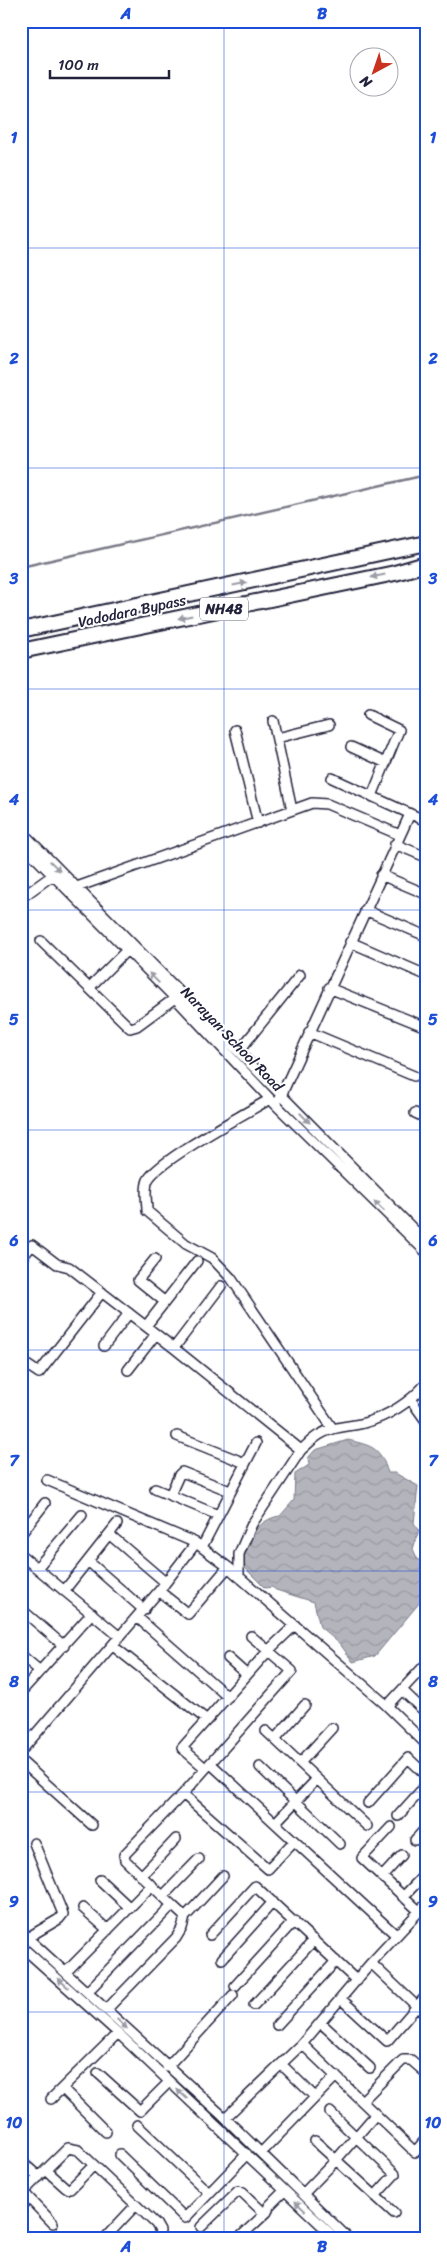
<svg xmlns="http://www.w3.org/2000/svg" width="447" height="2260" viewBox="0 0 447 2260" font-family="Sriracha,sans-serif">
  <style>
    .water { fill: url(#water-waves); stroke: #7a7a88 }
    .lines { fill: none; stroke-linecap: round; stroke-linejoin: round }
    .stream { stroke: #7a7a88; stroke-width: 2.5 }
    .minor-casing { stroke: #22223b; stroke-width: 12 }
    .major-casing { stroke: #22223b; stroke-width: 15 }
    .highway-casing { stroke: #22223b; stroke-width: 18 }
    .minor { stroke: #fff; stroke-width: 9 }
    .major { stroke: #fff; stroke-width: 11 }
    .highway { stroke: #fff; stroke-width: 14 }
    .oneway { fill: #9c9ca7 }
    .grid { fill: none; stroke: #1d4ed8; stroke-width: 1; stroke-opacity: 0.55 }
    .labels { text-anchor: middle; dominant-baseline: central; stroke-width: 4; stroke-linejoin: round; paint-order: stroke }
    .shield { fill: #fff; stroke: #646476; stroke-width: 1 }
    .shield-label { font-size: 14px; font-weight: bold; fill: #22223b }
    .street-label { font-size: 15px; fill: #22223b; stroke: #fff }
    .neatline { fill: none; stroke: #1d4ed8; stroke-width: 2 }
    .grid-label { font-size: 16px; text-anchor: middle; font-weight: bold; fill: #1d4ed8 }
  </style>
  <defs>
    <pattern id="water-waves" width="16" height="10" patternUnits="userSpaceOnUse" patternTransform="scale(1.25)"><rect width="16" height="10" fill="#b4b4bc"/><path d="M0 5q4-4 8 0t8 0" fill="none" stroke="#9a9aa2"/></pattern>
  </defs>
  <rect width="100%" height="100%" fill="#fff"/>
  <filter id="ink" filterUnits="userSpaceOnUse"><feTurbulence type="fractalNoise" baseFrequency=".02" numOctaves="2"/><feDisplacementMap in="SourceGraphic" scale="10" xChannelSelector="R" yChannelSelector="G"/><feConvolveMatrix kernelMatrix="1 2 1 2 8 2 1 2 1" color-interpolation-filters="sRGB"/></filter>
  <g filter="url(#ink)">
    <!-- water -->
    <path class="water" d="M348,1440c25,6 32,7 40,33h7l23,13 -4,37 5,7 -6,19 5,11 7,-1 -1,26 2,10 -51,61 -22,6 -13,-18 -20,-17 -6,-25 -38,-12 -4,-3 -7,1 -23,-23c-2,-20 17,-47 38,-49l14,-16 1,-26 14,-9 -1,-7 7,-8z"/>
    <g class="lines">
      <!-- stream -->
      <path class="stream" d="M21,567l405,-92"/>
      <!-- minor casing -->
      <g class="minor-casing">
        <path id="minor" d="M368,715l31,15 -27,66
          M273,721l19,89
          M235,730l23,93
          M277,738l52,-13
          M351,747l35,16
          M332,778l94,43
          M21,831l405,411
          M21,843l154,155 99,105 152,149
          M395,844l31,13
          M381,875l45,19
          M77,887l235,-84 15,1 73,31
          M21,898l32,-23
          M365,910l61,26
          M41,941l89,87 7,-2 38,-28
          M350,942l76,33
          M89,988l38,-38
          M329,988l97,39
          M309,1032l105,44
          M239,1051l61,-76
          M280,1098l130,-284
          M270,1099c-22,13 -113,62 -122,81 -4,9 -1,22 -1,31l39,33 26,14 19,20 102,151
          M415,1113l11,5
          M21,1259l11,-14 25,19 12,3 105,81 127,102c6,-5 11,-11 18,-15 14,-9 30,-8 45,-12 25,-7 45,-20 62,-39
          M155,1259l-17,21 27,22
          M146,1326l51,-65
          M104,1346l25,-33
          M174,1348l47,-62
          M21,1361l18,12 63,-81
          M128,1370l28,-36
          M411,1400l15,21
          M177,1436l68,27
          M47,1480l149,63
          M155,1489l63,26
          M170,1495l9,-20 3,-3 48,19
          M21,1534l24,-31
          M110,1535l55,47
          M202,1547l54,-104
          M21,1555l99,82
          M88,1561l56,49
          M37,1568l45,-53
          M239,1577v-23l13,-30 49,-74
          M64,1591l53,-67
          M159,1591l29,23 40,-47
          M21,1609l43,37
          M137,1617l91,80
          M251,1636l41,35 -109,123 85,75 26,-28
          M113,1646l94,74
          M21,1655l19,16
          M228,1658l19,17
          M402,1690l24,23
          M21,1692l71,-79
          M387,1706l39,-42
          M266,1731l51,48
          M275,1739l30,-34
          M21,1751l138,-160 37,-48 32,24 156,136 42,41
          M21,1761l71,64
          M210,1763l186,172
          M300,1763l32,-35
          M260,1767l80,77
          M205,1768l-23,-20 87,-98 26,-25
          M368,1803l40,-45 18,17
          M398,1816l28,-31
          M275,1823l42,-44 50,47
          M391,1827l-29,31 57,53
          M415,1840l11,-12
          M141,1876l35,-37
          M382,1877l20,-22
          M100,1880l30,28
          M163,1896l36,-37
          M403,1897l23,-24
          M172,1905l13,12 38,-41
          M83,1908l25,22
          M21,1932l204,186 124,121
          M210,1935l45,-49 102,95
          M27,1938l32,-19 4,-5 -29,-71
          M21,1946l97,87 218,206
          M222,1959l51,-57
          M371,1963l55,52
          M66,1972l86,-87
          M235,1986l59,-65
          M87,1992l85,-87 -47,-45 -1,-5 59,-61
          M341,1999l46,42 39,-45
          M254,2005l60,-65
          M106,2010l70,-72 6,-10 3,-11
          M321,2023l49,45
          M277,2025l59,-64
          M302,2044l113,108 11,-13
          M281,2064l34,33
          M167,2067l66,-72
          M98,2073l42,38 29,-29
          M62,2088l44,44
          M51,2099l67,-66
          M362,2101l41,-41h8l15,13
          M330,2112l26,25 20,-23
          M225,2118l77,-74 69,-81 55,-59
          M137,2125l72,68
          M261,2153l75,-77
          M120,2155l65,63 62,-64
          M21,2161l18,16
          M46,2170l20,18 4,1 24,-24
          M23,2192l30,31
          M21,2194l47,-46 10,2 78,74 4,7 -2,8
          M303,2194l33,-34 -21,-19
          M375,2196l20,-22 -39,-37 -20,23 58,53
          M201,2227l37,-36 5,2 22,21
          M104,2239l32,-34
          M238,2239l29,-27 2,-6 15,-15"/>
      </g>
      <!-- major casing -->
      <g class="major-casing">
        <path id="major" d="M419,2239l7,-3"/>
      </g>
      <!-- highway casing -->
      <g class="highway-casing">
        <path id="highway" d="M21,630l405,-87
          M21,651l374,-78 31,-9"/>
      </g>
      <!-- minor -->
      <use href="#minor" class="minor"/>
      <!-- major -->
      <use href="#major" class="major"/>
      <!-- highway -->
      <use href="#highway" class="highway"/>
    </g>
    <!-- one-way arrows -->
    <defs><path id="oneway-solid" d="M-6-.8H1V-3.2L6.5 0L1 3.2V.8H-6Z" transform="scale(1.25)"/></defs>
    <g class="oneway">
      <use href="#oneway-solid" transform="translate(378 576) rotate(168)"/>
      <use href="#oneway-solid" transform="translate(240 584) rotate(-12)"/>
      <use href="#oneway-solid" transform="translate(185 617) rotate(168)"/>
      <use href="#oneway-solid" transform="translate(55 866) rotate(45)"/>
      <use href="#oneway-solid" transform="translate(154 978) rotate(-135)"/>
      <use href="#oneway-solid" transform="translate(305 1118) rotate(45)"/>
      <use href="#oneway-solid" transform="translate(379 1206) rotate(-136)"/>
      <use href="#oneway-solid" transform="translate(63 1983) rotate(-138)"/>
      <use href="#oneway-solid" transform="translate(122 2024) rotate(43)"/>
      <use href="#oneway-solid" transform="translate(182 2094) rotate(-137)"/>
      <use href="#oneway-solid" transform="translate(300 2206) rotate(-137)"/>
    </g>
  </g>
  <!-- grid -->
  <path class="grid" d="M224,21v2218M21,248h405M21,468h405M21,689h405M21,910h405M21,1130h405M21,1350h405M21,1571h405M21,1792h405M21,2012h405"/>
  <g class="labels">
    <!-- shield labels -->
    <rect class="shield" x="200" y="597.5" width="48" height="23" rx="4"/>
    <g class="shield-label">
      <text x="224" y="609">NH48</text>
    </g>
    <!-- street labels -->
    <g class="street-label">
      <text transform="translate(132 611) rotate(-12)">Vadodara Bypass</text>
      <text transform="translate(232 1039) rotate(46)">Narayan School Road</text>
    </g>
  </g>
  <!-- margin -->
  <rect width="447" height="2260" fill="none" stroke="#fff" stroke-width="55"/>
  <!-- north arrow -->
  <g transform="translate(374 72) rotate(220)"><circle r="24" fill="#ffffff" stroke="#a7a7b1"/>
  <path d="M0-4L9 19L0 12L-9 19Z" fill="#c8321e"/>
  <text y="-8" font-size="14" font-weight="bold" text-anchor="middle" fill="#22223b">N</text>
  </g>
  <!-- scale -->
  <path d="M50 70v8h119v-8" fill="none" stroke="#22223b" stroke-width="2.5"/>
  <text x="58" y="70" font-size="15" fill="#22223b" stroke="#ffffff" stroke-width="4" paint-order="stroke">100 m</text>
  <rect x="28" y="28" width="392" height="2204" class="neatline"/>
  <g class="grid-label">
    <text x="126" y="19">A</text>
    <text x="322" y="19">B</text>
    <text x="14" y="143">1</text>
    <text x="433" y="143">1</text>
    <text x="14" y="364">2</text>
    <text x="433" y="364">2</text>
    <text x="14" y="584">3</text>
    <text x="433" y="584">3</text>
    <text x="14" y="805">4</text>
    <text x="433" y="805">4</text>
    <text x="14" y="1025">5</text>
    <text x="433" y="1025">5</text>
    <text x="14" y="1246">6</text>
    <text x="433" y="1246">6</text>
    <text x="14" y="1466">7</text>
    <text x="433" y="1466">7</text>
    <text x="14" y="1687">8</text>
    <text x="433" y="1687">8</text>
    <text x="14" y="1907">9</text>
    <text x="433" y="1907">9</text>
    <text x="14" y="2128">10</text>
    <text x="433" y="2128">10</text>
    <text x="126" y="2252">A</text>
    <text x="322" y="2252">B</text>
  </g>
</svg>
